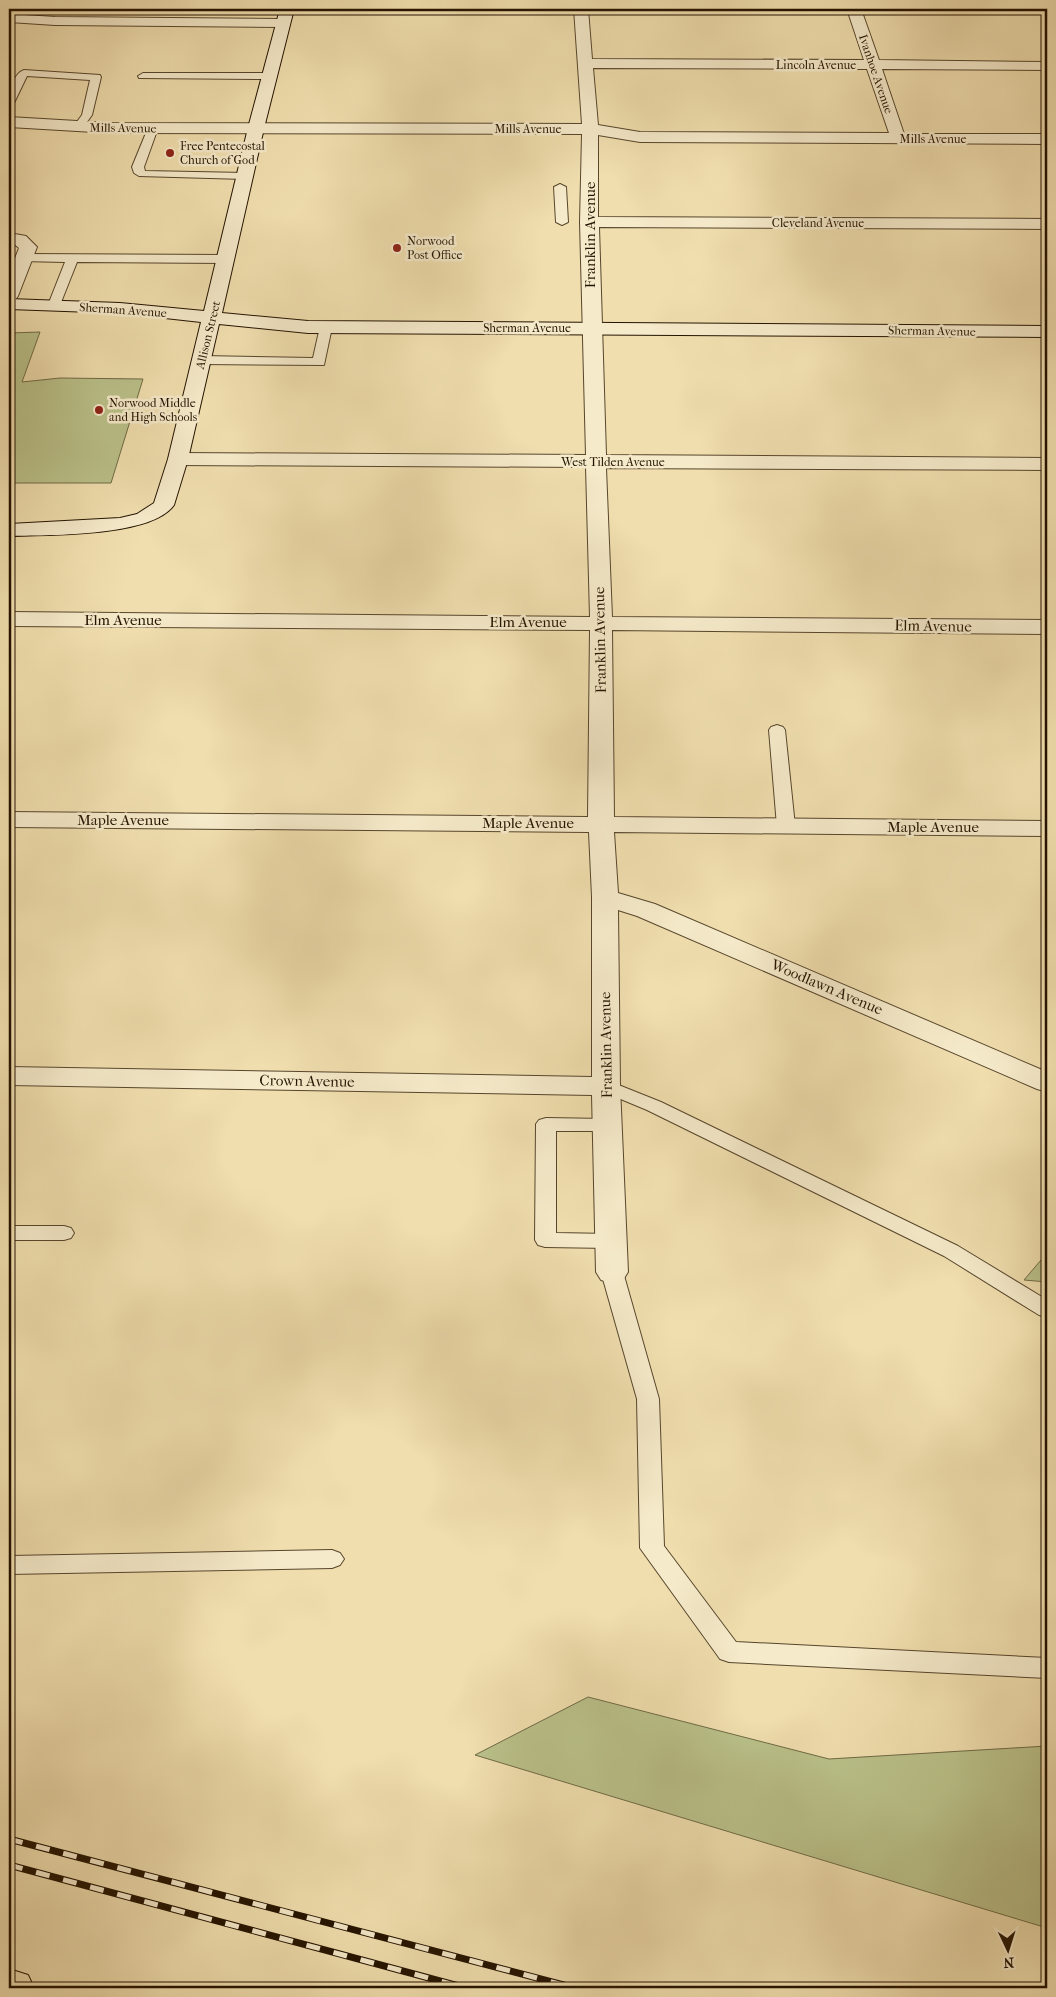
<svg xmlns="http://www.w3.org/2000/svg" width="1056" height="1997" viewBox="0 0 1056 1997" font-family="'IM FELL French Canon',serif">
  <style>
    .green { fill: #bac18a; stroke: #6f6a45 }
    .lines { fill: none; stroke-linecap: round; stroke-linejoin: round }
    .lane-casing { stroke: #57462c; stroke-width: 2 }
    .street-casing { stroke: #57462c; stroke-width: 2 }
    .secondary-casing { stroke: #241300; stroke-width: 2 }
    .highway-casing { stroke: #241300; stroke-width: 2 }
    .lane { fill: #f5eaca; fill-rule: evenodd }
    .street { fill: #f5eaca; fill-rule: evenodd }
    .secondary { fill: #f5eaca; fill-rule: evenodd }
    .highway { fill: #f0deae; fill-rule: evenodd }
    .rail-casing { stroke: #241300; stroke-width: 7 }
    .rail { stroke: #f5eaca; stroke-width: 5; stroke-dasharray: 14; stroke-linecap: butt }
    .poi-dot { fill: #8f2418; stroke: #f5eaca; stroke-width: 2 }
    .labels { text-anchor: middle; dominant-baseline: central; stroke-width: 5; stroke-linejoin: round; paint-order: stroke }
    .far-street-label { font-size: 12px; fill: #241300; stroke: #f5eaca }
    .far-poi-label { font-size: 12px; fill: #241300; stroke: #f5eaca; text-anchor: start }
    .street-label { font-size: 15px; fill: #241300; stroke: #f5eaca }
  </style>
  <rect width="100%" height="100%" fill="#f0deae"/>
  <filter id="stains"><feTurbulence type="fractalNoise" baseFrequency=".004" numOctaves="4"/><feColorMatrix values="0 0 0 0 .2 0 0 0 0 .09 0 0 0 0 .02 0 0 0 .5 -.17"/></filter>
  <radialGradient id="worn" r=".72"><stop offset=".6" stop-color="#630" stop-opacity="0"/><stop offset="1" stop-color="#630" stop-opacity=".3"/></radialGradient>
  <!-- green -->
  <path class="green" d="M40,332l-18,50 38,-4 83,1 -32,104h-102v-150z
    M1047,1253v29l-23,-2z
    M588,1697l241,62 218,-13v182l-572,-173z"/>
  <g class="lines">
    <!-- lane casing -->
    <g class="lane-casing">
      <path id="lane" d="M24,70l76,5 1,2 -9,38 -10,14h-8l-1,-2 9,-12 8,-35 -63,-4 -13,27 -5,3c0,-11 3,-32 15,-36z
        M143,73h126l5,3 -5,3 -130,-1 -1,-2z
        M153,125l5,3 -14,39 1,4 100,2 6,3 -6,3 -106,-3 -5,-3 -2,-6 16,-39z
        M560,184l6,3 2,35 -6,3 -6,-3 -2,-35z
        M25,254l201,1 6,4 -6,4 -149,-1 -17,43 -6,4 -6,-4 17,-43 -44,-1 -2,-3 2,-3z
        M326,323l6,4 -8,38 -122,-1 -6,-4 6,-4 111,2 7,-31z
        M777,725l6,2 2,3 10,96 -3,4 -6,1 -6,-1 -3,-4 -8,-96 2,-3z
        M606,1080l55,22 297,144 89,54v17l-8,-2 -95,-59 -297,-146 -48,-20 -3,-4 3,-4z
        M546,1118l61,1 7,1 3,5 -3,5 -7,1h-51v102l54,1 7,2 3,5 -3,5 -7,2 -65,-1 -7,-2 -3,-5 1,-116 3,-4z
        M9,1226h55l7,2 3,5 -3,5 -7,2h-55z
        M612,1265l8,2 3,5 36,127 5,147 72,96 311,16v20l-318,-16 -9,-3 -80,-111 -3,-149 -36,-127 3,-5z
        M332,1550l8,3 4,6 -4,6 -8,3 -323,6v-18z"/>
    </g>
    <!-- street casing -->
    <g class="street-casing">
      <path id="street" d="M574,9h14l4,50 272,1 -17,-51h14l18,51 168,2v8l-165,-1 22,65h143v10l-407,-2 -42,-7v82l449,2v10l-448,-2 7,228 441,3v12l-441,-2 6,149 435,3v14l-435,-4 2,187 433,4v15l-433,-4 4,61 37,11 392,168v20l-10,-3 -400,-173 -19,-6 2,176 8,186 -5,8 -11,3 -11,-3 -5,-8 -4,-177 -583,-10v-18l583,10v-180l-3,-65 -580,-5v-15l579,5 2,-187 -581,-4v-14l581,5 -4,-150 -408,-2 -7,-2 -3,-4 3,-4 7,-2 408,2 -6,-233 2,-88 -471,-1 -102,-6v-10l102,6 471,1zM593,68l274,1 22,64 -249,-1 -42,-7z
        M9,14l46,3 227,2 5,1 2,3 -2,3 -5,1 -227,-2 -46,-3z
        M9,233l17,3 11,11 -19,49 -3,4 -6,1v-27l10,-26 -5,-4 -5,-1z"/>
    </g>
    <!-- secondary casing -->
    <g class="secondary-casing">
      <path id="secondary" d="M280,9h14l-30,119 -42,185 86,8 739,5v11l-739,-4 -89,-9 -31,135 -14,46c-22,32 -127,30 -165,31v-12l111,-6 17,-4 17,-11 14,-44 33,-137 -81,-9 -111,-4v-10l111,4 84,8 44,-183z"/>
    </g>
    <!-- highway casing -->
    <g class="highway-casing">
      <path id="highway" d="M9,1969l19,6 6,13h-25z"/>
    </g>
    <!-- lane -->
    <use href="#lane" class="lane"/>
    <!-- street -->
    <use href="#street" class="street"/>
    <!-- secondary -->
    <use href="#secondary" class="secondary"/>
    <!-- highway -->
    <use href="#highway" class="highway"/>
    <!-- rail casing -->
    <g class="rail-casing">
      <path id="rail" d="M9,1839l566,149
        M9,1865l457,123"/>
    </g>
    <!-- rail -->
    <use href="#rail" class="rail"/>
  </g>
  <!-- markers -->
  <g class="poi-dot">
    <circle cx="170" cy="153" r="5"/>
    <circle cx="397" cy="248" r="5"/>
    <circle cx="99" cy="410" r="5"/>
  </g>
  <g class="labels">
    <!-- far-street labels -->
    <g class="far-street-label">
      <text x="816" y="65">Lincoln Avenue</text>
      <text transform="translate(876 74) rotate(71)">Ivanhoe Avenue</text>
      <text transform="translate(123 128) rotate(1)">Mills Avenue</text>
      <text x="528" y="129">Mills Avenue</text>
      <text x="933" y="139">Mills Avenue</text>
      <text x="818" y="223">Cleveland Avenue</text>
      <text transform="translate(123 310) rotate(4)">Sherman Avenue</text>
      <text x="527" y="328">Sherman Avenue</text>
      <text transform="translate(932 331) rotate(1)">Sherman Avenue</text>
      <text transform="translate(208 335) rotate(-76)">Allison Street</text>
      <text x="613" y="462">West Tilden Avenue</text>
    </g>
    <!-- far-poi labels -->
    <g class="far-poi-label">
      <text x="180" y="146">Free Pentecostal<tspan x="180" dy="14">Church of God</tspan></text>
      <text x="407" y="241">Norwood<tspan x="407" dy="14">Post Office</tspan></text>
      <text x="109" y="403">Norwood Middle<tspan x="109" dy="14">and High Schools</tspan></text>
    </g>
    <!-- street labels -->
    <g class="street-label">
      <text transform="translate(590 235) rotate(-90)">Franklin Avenue</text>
      <text x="123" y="620">Elm Avenue</text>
      <text x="528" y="622">Elm Avenue</text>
      <text transform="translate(933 626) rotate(1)">Elm Avenue</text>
      <text transform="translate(600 640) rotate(-91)">Franklin Avenue</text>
      <text x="123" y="820">Maple Avenue</text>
      <text x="528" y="823">Maple Avenue</text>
      <text x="933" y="827">Maple Avenue</text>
      <text transform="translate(827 987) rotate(23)">Woodlawn Avenue</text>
      <text transform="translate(606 1045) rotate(-91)">Franklin Avenue</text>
      <text transform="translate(307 1081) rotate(1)">Crown Avenue</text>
    </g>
  </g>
  <!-- margin -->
  <rect width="1056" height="1997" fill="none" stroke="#f0deae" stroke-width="30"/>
  <rect x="10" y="10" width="1036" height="1977" fill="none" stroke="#241300" stroke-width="2.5"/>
  <rect x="15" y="15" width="1026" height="1967" fill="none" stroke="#241300"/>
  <!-- north arrow -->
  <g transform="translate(1008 1950) rotate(176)" stroke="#f5eaca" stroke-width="4" paint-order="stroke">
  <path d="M0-4L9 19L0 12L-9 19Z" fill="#241300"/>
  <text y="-8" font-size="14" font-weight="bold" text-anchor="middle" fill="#241300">N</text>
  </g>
  <rect width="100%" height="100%" filter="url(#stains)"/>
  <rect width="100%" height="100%" fill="url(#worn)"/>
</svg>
